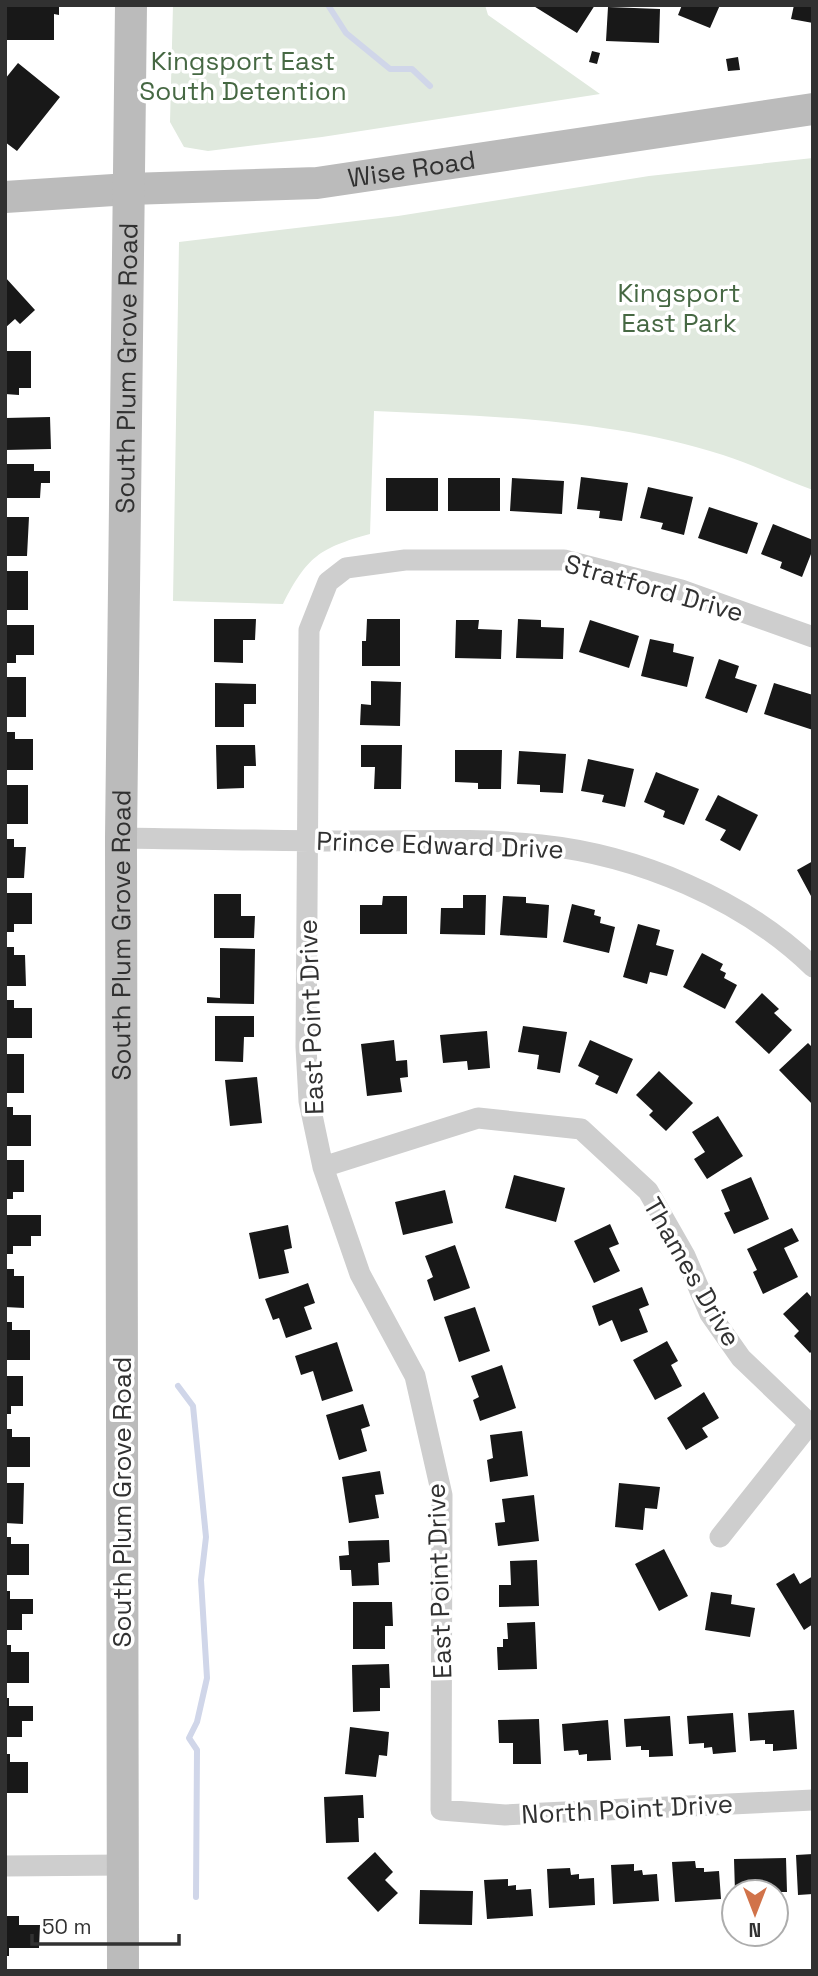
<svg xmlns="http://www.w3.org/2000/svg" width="818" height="1976" viewBox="0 0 818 1976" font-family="'Space Grotesk',sans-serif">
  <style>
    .green { fill: #e0e9de }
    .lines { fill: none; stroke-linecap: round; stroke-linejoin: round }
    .stream { stroke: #d0d6e9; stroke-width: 6 }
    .building { fill: #181818 }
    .street { stroke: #cecece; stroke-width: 21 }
    .secondary { stroke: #bbb; stroke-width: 32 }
    .labels { text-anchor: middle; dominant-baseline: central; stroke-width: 7; stroke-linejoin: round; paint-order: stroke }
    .park-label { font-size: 26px; fill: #466843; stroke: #fff }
    .street-label { font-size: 26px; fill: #313131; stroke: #fff }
  </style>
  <rect width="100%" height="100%" fill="#fff"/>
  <!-- green -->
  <path class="green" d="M173,5h312l3,10 112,79 -278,43 -114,14 -24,-4 -14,-25z
    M813,158v332c-30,-11 -60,-25 -90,-35 -112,-36 -232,-39 -349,-44l-4,123c-51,14 -63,23 -87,70l-110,-3 6,-359 219,-26 251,-40z"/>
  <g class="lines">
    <!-- stream -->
    <path class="stream" d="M328,5l18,28 44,36h22l18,17
      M178,1386l15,20 13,131 -5,43 6,98 -10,44 -8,16 8,12 -1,147"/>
  </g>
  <!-- building -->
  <path class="building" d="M5,5h54v10l-5,-1v26h-49z
    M532,5h63l-18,28z
    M682,5h38l-10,23 -32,-13z
    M794,5h19v18l-22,-4z
    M608,7l52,2 -1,34 -53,-2z
    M592,51l8,2 -3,11 -8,-2z
    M738,57l2,13 -12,1 -2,-12z
    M18,63l42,34 -43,54 -12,-9v-63z
    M5,277l30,33 -15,14 -5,-5 -10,9z
    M5,351h26v37h-12v7l-14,-1z
    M50,417l1,32 -46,1v-32z
    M5,464h29v7h16v12h-9l-1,15h-35z
    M581,477l47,6 -6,38 -23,-3 1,-7 -23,-2z
    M386,478h52v33h-52z
    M448,478h52v33h-52z
    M512,478l52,3 -2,33 -52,-3z
    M648,487l45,10 -9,38 -23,-6 2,-6 -23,-5z
    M709,507l49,16 -11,31 -49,-16z
    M5,517h24l-2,39h-22z
    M773,524l40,16v9l-11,28 -22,-9 2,-6 -21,-8z
    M5,571h23v39h-23z
    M214,619h42l-1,21h-12v23l-29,-1z
    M367,619h33v47h-38v-25h4z
    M518,619l23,1v7l23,1 -1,31 -47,-1z
    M456,620h23l-1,9 24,1 -1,29 -46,-1z
    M590,620l49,16 -10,32 -50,-16z
    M5,625h29v30h-18v8h-11z
    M650,639l24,5 -1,8 21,5 -7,30 -46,-11z
    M719,659l20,7 -4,12 22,7 -10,28 -42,-15z
    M5,677h21v40h-21z
    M371,681l30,1 -1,44 -40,-1 1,-21 10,1z
    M215,683l41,1v20h-12v23h-29z
    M774,683l39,12v35l-49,-16z
    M5,732h10v7h18v31h-28z
    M216,745h39l1,21h-12v22l-27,1z
    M361,745h41l-1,44h-27l1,-22h-14z
    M455,750h47l-1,39h-23v-6l-23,-1z
    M519,751l47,3 -3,39 -23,-1v-7l-23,-1z
    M588,759l46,10 -9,38 -23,-5 2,-7 -23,-4z
    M656,772l43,17 -15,36 -21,-8 2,-6 -21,-9z
    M5,785h23v39h-23z
    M718,795l40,20 -18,36 -20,-11 6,-10 -21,-10z
    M5,839h9v8h12l-2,31h-19z
    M813,861v34l-2,1 -14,-26z
    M5,893h27v31h-18v8h-9z
    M214,894h27v22h14l-1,22h-40z
    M463,895h23l-1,40 -45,-1 1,-26h22z
    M383,896h24v38h-47v-29h22z
    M503,896l23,1v6l23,2 -2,33 -47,-3z
    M572,904l23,6 -1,5 7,2 -1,6 15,4 -6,26 -46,-11z
    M638,924l22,6 -4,15 18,5 -7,26 -17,-4 -3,12 -24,-7z
    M5,947h9v8h11l1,31h-21z
    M220,948l35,1 -1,55 -47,-1v-6l13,1z
    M702,953l21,11 -3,6 6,3 -2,5 13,7 -12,24 -42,-22z
    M762,993l17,16 -5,4 18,17 -23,24 -34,-32z
    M5,1000h9v8h18v30h-27z
    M215,1016h39v21h-10l-1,25 -28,-1z
    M523,1026l44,6 -7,41 -23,-4 2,-14 -21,-3z
    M487,1031l3,37 -22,2 -1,-9 -24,2 -3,-28z
    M394,1040l2,21 11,-1 1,17 -8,1 2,14 -35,4 -6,-52z
    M590,1040l43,19 -16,35 -22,-10 4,-8 -21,-10z
    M808,1043l5,5v57l-34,-35z
    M5,1054h19v39h-19z
    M659,1071l34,32 -27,28 -17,-16 4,-4 -17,-16z
    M257,1077l5,46 -32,3 -5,-46z
    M5,1107h8v8h18v31h-26z
    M718,1116l25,40 -36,23 -13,-20 11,-7 -13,-20z
    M5,1160h19v32h-11v7h-8z
    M514,1175l51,13 -9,34 -51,-14z
    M751,1177l18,42 -35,15 -10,-21 6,-2 -9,-21z
    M445,1190l8,33 -50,12 -8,-33z
    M5,1215h36v21h-10v10h-18v8h-8z
    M610,1224l9,20 -10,4 11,23 -26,12 -20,-42z
    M288,1225l4,23 -8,2 5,23 -30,6 -10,-46z
    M792,1228l7,13 -15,7 14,29 -35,17 -10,-22 4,-2 -10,-21z
    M455,1245l15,43 -36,13 -7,-21 6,-3 -8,-21z
    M5,1269h9v7h10v32l-19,-1z
    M308,1283l7,20 -11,4 8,22 -26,9 -7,-20 -6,2 -8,-21z
    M642,1287l7,18 -10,4 9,23 -27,10 -9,-22 -13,6 -7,-20z
    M807,1292l6,7v51l-3,3 -16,-17 5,-5 -16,-17z
    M475,1307l15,44 -31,11 -15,-45z
    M5,1322h7v8h18v30h-25z
    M667,1341l11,20 -7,4 11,21 -27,14 -22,-40z
    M337,1342l16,49 -31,10 -9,-30 -12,4 -6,-19z
    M502,1365l14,43 -36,13 -7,-21 6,-3 -8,-21z
    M5,1376h18v30h-12v8h-6z
    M704,1392l15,26 -17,10 6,9 -22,13 -19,-32z
    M363,1404l7,22 -9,3 6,22 -28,9 -13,-45z
    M5,1429h7v8h18v30h-25z
    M522,1431l6,45 -38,6 -3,-22 6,-2 -3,-23z
    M380,1471l4,23 -9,1 4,23 -30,5 -7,-46z
    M5,1483h19l-1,41 -18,-1z
    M619,1483l41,4 -3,22 -12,-1 -2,22 -28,-3z
    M534,1495l5,46 -41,5 -3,-23 10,-1 -3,-23z
    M5,1537h6v7h18v31h-24z
    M389,1540l1,22 -12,1 1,22 -27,1 -1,-16h-11l-1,-14 10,-1 -1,-14z
    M664,1549l24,47 -29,15 -24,-47z
    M537,1560l2,46 -40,1v-22h12l-1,-24z
    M794,1573l6,11 13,-8v48l-9,6 -28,-46z
    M5,1591h5v8h23v15h-11v16h-17z
    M711,1592l21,3 -1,9 24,4 -5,29 -45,-7z
    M353,1602h39l1,24h-8v23h-32z
    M535,1622l2,47 -39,1 -1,-23h6v-8h5l-1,-16z
    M5,1645h6v7h18v31h-24z
    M389,1664l1,24h-10v23l-27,1 -1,-47z
    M5,1698h4v8h24v15h-11v16h-17z
    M794,1710l3,39 -24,2v-7h-8v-4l-15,1 -2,-28z
    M733,1713l3,39 -23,2 -1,-7 -8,1v-5l-15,1 -2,-28z
    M670,1716l3,40 -24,1v-7h-8v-4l-15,1 -2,-28z
    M539,1719l2,45h-28v-21h-14l-1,-23z
    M608,1720l3,40 -24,1v-7l-8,1 -1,-5 -14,1 -2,-27z
    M350,1727l39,5 -2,24 -8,-1 -3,22 -31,-3z
    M5,1754h5v8h18v31h-23z
    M363,1795l1,23h-6l1,24 -33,1 -2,-46z
    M375,1852l18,20 -8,8 13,13 -20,19 -31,-34z
    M813,1854v40l-15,1 -2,-40z
    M786,1858l1,34h-52l-1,-33z
    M695,1861l1,7h8v4l15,-1 2,28 -46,3 -3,-40z
    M634,1864v7l8,-1 1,5 14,-1 2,27 -46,3 -2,-39z
    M570,1868l1,7 8,-1v5l15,-1 1,27 -46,3 -2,-39z
    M508,1879v7l8,-1v5l15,-1 2,27 -46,3 -3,-39z
    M420,1890l53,1 -1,34 -53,-1z
    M5,1916h14v9h21l-1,23h-30v8h-4z"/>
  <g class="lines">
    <!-- street -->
    <path class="street" d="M813,637l-132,-47 -117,-30h-159l-59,8 -18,14 -19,48 -3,417 3,54 14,66 37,107 55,102 27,119 -1,315 64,5 308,-15
      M121,838c78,1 156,3 234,3 61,0 124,-3 186,4 96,10 202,54 272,122
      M323,1167l155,-49 103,11 67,62 37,65 25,58 31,44 72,69
      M720,1537l89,-112
      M5,1866l118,-1"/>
    <!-- secondary -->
    <g class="secondary">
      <path id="s1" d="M5,197l124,-8 188,-6 496,-74"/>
      <path id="s2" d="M123,1971l-2,-1133 10,-833"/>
    </g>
  </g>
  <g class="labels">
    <!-- park labels -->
    <g class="park-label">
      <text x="243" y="61">Kingsport East<tspan x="243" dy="30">South Detention</tspan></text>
      <text x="679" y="293">Kingsport<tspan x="679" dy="30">East Park</tspan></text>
    </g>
    <!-- street labels -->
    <g class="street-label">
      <text stroke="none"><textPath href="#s1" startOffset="408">Wise Road</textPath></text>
      <text stroke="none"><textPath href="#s2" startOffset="1603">South Plum Grove Road</textPath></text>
      <text transform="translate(654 588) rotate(16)">Stratford Drive</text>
      <text transform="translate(440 845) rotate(2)">Prince Edward Drive</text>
      <text stroke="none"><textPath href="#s2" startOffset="1036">South Plum Grove Road</textPath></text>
      <text transform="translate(311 1017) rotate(-92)">East Point Drive</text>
      <text transform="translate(692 1272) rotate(60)">Thames Drive</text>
      <text transform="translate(122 1502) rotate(-90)">South Plum Grove Road</text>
      <text transform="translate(439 1581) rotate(-92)">East Point Drive</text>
      <text transform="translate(627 1809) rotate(-3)">North Point Drive</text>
    </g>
  </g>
  <!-- border -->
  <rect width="818" height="1976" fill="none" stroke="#313131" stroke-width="14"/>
  <!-- north arrow -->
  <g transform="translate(755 1913) rotate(180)"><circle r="33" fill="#ffffff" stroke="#adadad" stroke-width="2"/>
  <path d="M0-5L12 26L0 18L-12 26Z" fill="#d1734a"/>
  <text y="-10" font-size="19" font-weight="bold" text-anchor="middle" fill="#313131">N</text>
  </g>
  <!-- scale -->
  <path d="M32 1934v10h147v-10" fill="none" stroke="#313131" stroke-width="3.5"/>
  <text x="42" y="1934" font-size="21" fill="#313131" stroke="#ffffff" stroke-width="5" paint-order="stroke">50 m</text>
</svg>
